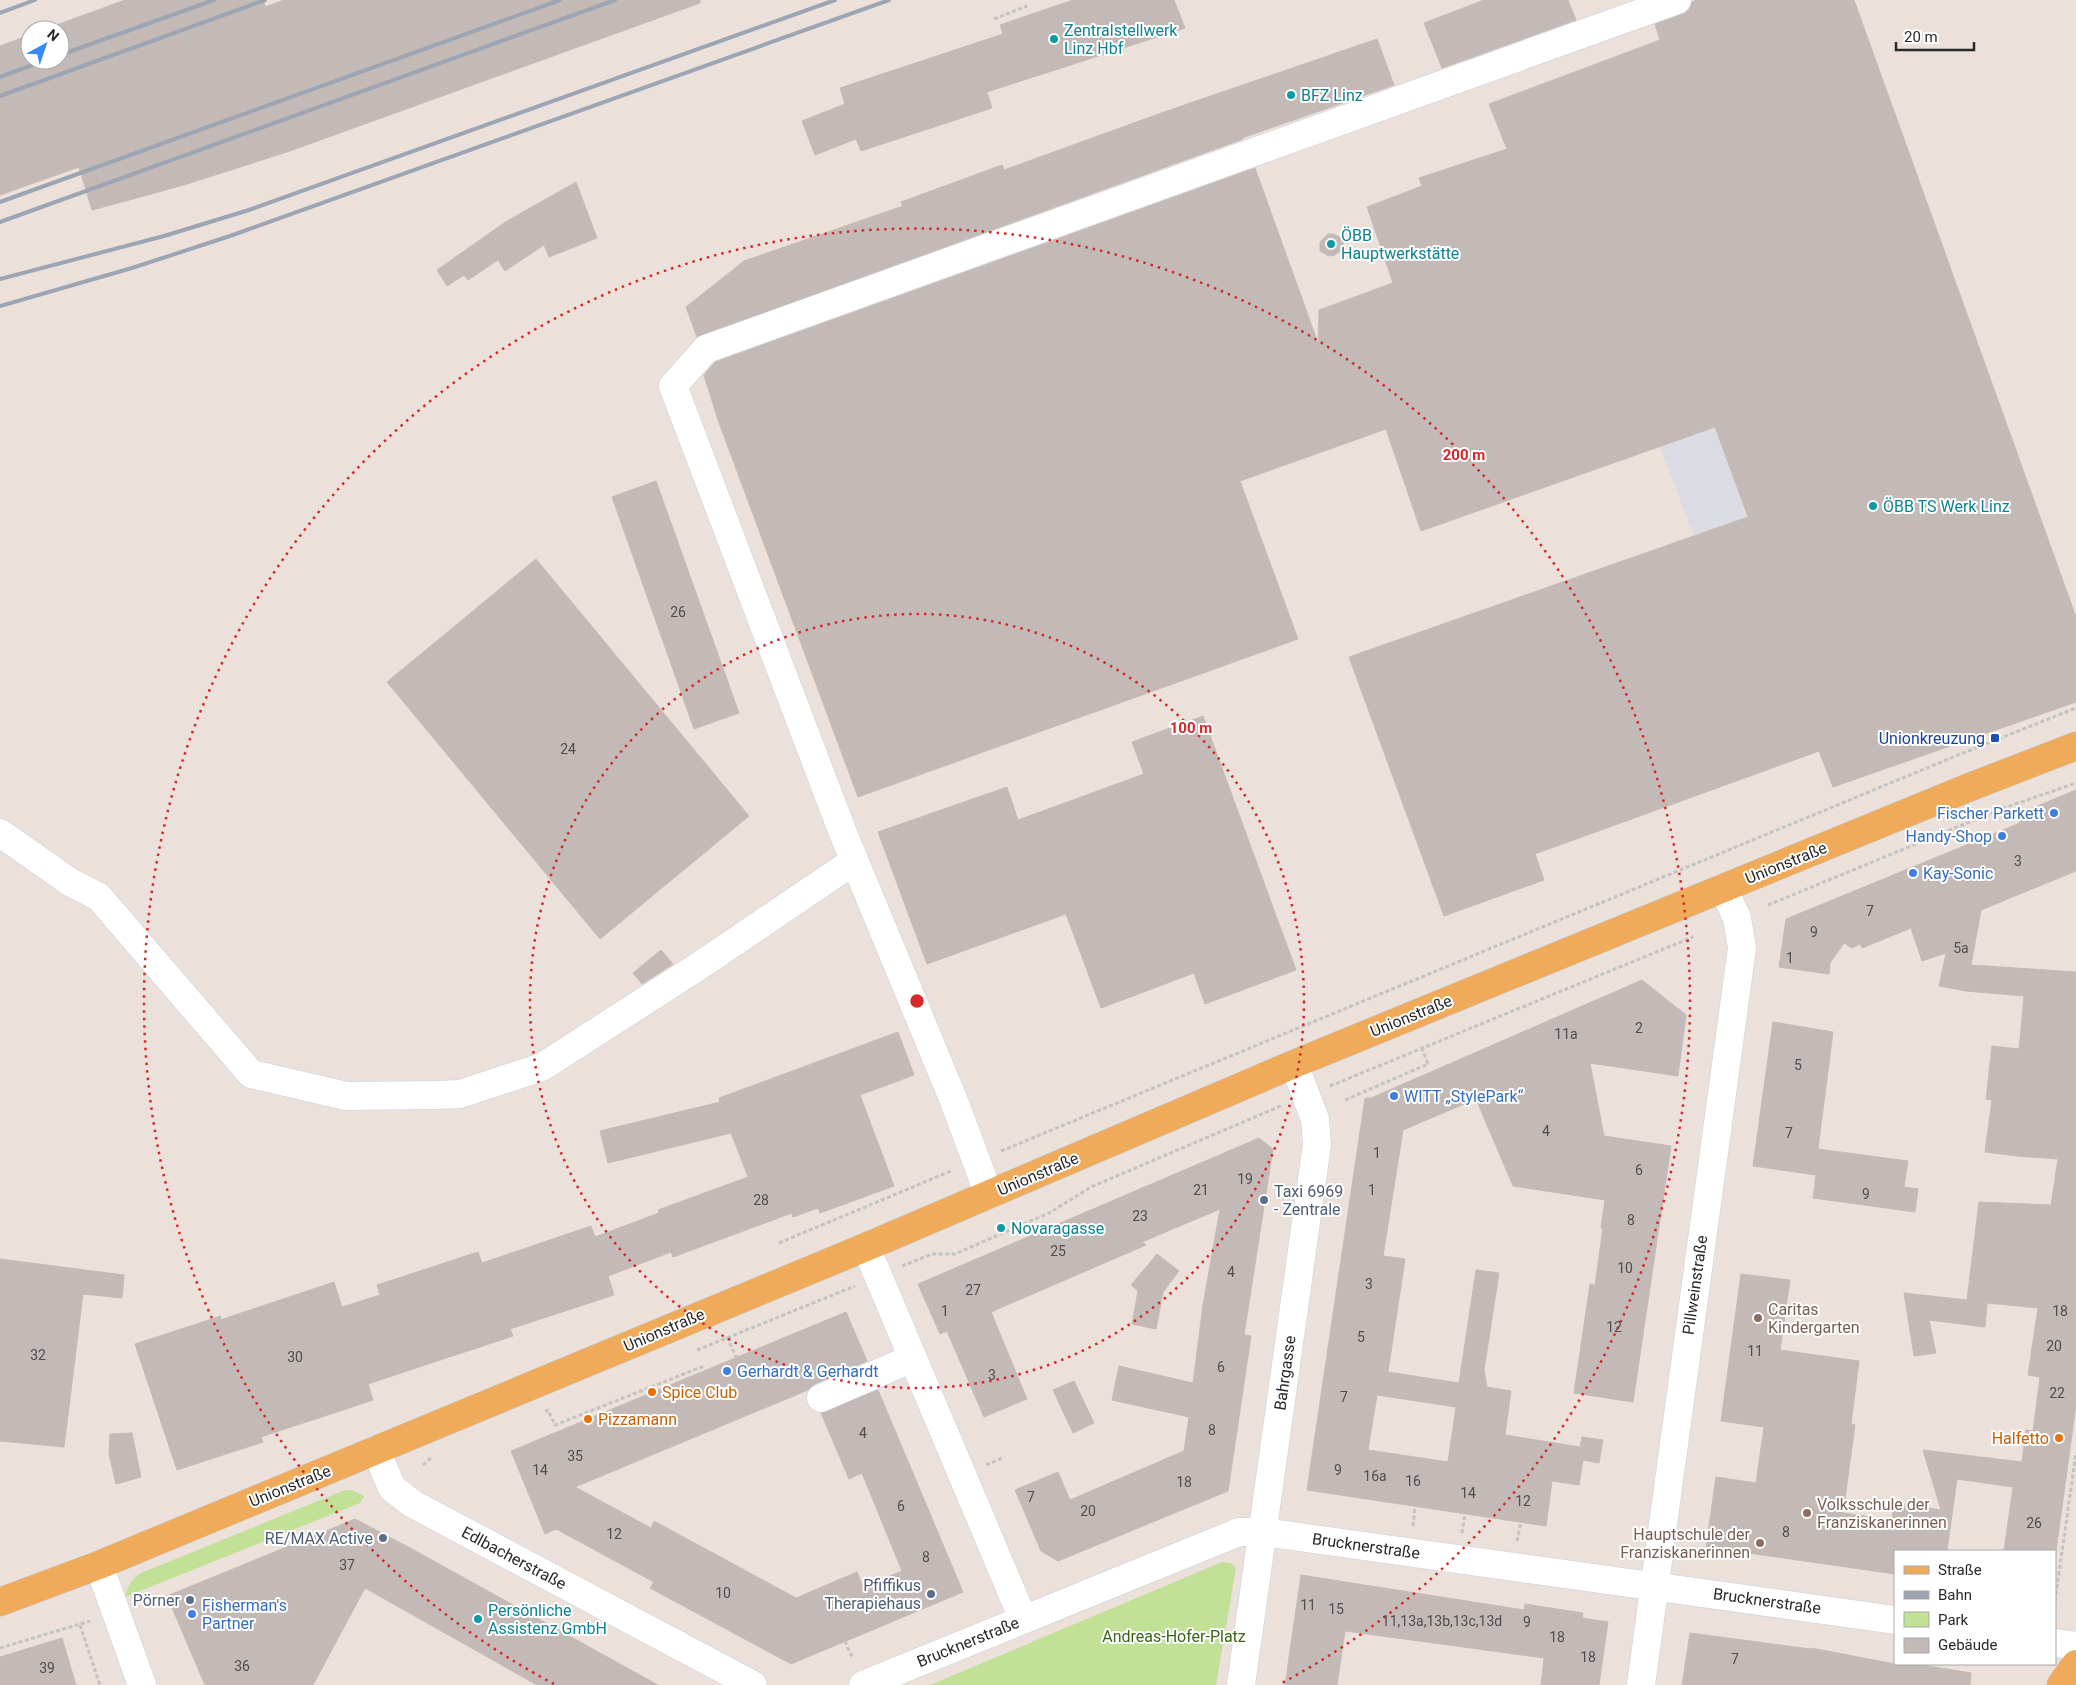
<svg xmlns="http://www.w3.org/2000/svg" width="2076" height="1685" viewBox="0 0 2076 1685" font-family="Roboto,sans-serif">
  <style>
    .industrial { fill: #dbdbe3 }
    .green { fill: #c1e296 }
    .building { fill: #c3bab7; stroke: #c6bbb4; fill-rule: evenodd }
    .lines { fill: none; stroke-linecap: round; stroke-linejoin: round }
    .minor-casing { stroke: #c8d0db; stroke-width: 29 }
    .major-casing { stroke: #c3c3c3; stroke-width: 29 }
    .path { stroke: #c3c3c3; stroke-width: 3; stroke-dasharray: 4 2.5; stroke-linecap: butt }
    .minor { stroke: #fff; stroke-width: 28 }
    .major { stroke: #f0ab5a; stroke-width: 28 }
    .rail { stroke: #9da5b3; stroke-width: 4 }
    .ring { fill: none; stroke: #d62828; stroke-width: 2.5; stroke-dasharray: 2.5 5 }
    .culture-dot { fill: #0f9aa8; stroke: #fff; stroke-width: 2 }
    .transit-dot { fill: #1a4fb4; stroke: #fff; stroke-width: 2 }
    .shop-dot { fill: #3f7fe0; stroke: #fff; stroke-width: 2 }
    .service-dot { fill: #5c6f8a; stroke: #fff; stroke-width: 2 }
    .education-dot { fill: #8d6e63; stroke: #fff; stroke-width: 2 }
    .food-dot { fill: #e8710a; stroke: #fff; stroke-width: 2 }
    .labels { text-anchor: middle; dominant-baseline: central; stroke-width: 4; stroke-linejoin: round; paint-order: stroke }
    .number-label { font-size: 14px; fill: #504d4c }
    .culture-label { font-size: 16px; fill: #0d838f; stroke: #fff; text-anchor: start }
    .transit-label { font-size: 16px; fill: #164399; stroke: #fff; text-anchor: end }
    .shop-label { font-size: 16px; fill: #366cbe; stroke: #fff; text-anchor: start }
    .street-label { font-size: 16px; fill: #292929; stroke: #fff }
    .service-label { font-size: 16px; fill: #4e5e75; stroke: #fff; text-anchor: end }
    .education-label { font-size: 16px; fill: #785e54; stroke: #fff; text-anchor: start }
    .food-label { font-size: 16px; fill: #c56008; stroke: #fff; text-anchor: start }
    .park-label { font-size: 16px; fill: #3a6519; stroke: #fff }
    .centre { fill: #d62828; stroke: #fff; stroke-width: 2.5 }
    .ring-label { font-size: 15px; text-anchor: middle; font-weight: bold; fill: #d62828; stroke: #fff; stroke-width: 4; stroke-linejoin: round; paint-order: stroke }
  </style>
  <rect width="100%" height="100%" fill="#ebe0da"/>
  <!-- industrial -->
  <path class="industrial" d="M1715,427l32,91 -53,18 -34,-89z"/>
  <!-- green -->
  <path class="green" d="M345,1490h7l12,6 -4,7 -235,94c3,-11 6,-18 16,-24z
    M1222,1562l9,1 5,5 -20,117h-286z"/>
  <!-- building -->
  <path class="building" d="M125,0h139l1,7 19,-7h416v3l-413,149 -100,32 -50,14 -45,12 -13,-43 -79,28v-149l30,-11v25h30v-30h-17z
    M1073,0h101l11,28 -198,64 5,16 -131,43 -5,-12 -41,16 -13,-34 43,-17 -5,-16 163,-54 -3,-9z
    M1484,0h84l8,20 -134,48 -18,-45z
    M1697,0h157l222,617v85l-243,85 -14,-36 -284,103 9,26 -100,36 -95,-259 399,-140 -33,-90 -294,104 -35,-102 -146,52 58,158 -440,158 -140,-377 -14,-45 11,-13 540,-194 63,175 1,-33 74,-27 -26,-76 55,-21 -3,-8 88,-29 -18,-45 171,-64 -5,-16 28,-10 6,-4 3,-8z
    M1377,39l17,46 -152,53 1,1 -546,198 -11,-30 58,-46 159,-55 -2,-4 101,-37 2,5 160,-58z
    M576,182l21,56 -48,19 -5,-12 -39,26 -7,-11 -30,20 -4,-5 -17,11 -10,-16 70,-49z
    M1328,234h5l12,5 -5,12 -5,4 -6,1 -9,-5v-9z
    M656,481l83,232 -45,16 -82,-232z
    M536,559l213,257 -149,123 -213,-257z
    M1203,716l93,254 -91,34 -11,-31 -93,35 -35,-94 -139,50 -49,-132 129,-45 11,33 126,-46 -12,-32z
    M2076,790v81l-95,39 -10,55 105,7v433l-20,146h-52l9,-64 -56,-8 -10,72h-52v23l-189,-27 10,-70 40,6 8,-56 -43,-6 20,-147 49,6 -10,70 79,11 -8,63 4,1 -12,88 49,7 2,-17 47,7 -18,-60 99,12 4,-32 7,1 7,-54 -12,-2 10,-67 -51,-5 -2,24 -56,-7 7,33 -22,3 -10,-63 63,7 12,-98 72,3 7,-46 -41,-3 -32,-4 7,-52 -6,-1 6,-53 27,3 5,-53 -58,-5 -27,-5 7,-33 -24,8 -11,-33 -49,20 -2,-4 -8,4 -8,-5 -14,20 -1,11 -50,-7 7,-48 234,-96 -2,-9z
    M661,950l12,14 -31,20 -9,-11z
    M1642,980l44,35 -8,61 -88,-13 14,73 67,10 -38,256 -59,-9 16,-109 5,1 8,-57h-2l4,-28 -92,-14 -37,-87 -73,31 -20,126 22,3 -17,113 71,11 17,-113 23,3 -15,97 3,17 24,4 -6,44 75,12 2,-10 21,3 -4,23 -16,-3 -4,25 -27,-4 -6,45 -239,-36 58,-392h6zM1377,1395l79,12 -8,55 -80,-12z
    M1773,1022l60,10 -15,117 90,12 -4,26 14,2 -3,23 -102,-14 3,-23 -63,-9z
    M898,1032l16,43 -54,20 34,91 -74,27 -2,-5 -25,9 -1,-4 -119,44 -2,-5 -63,24 6,19 -104,34 3,7 -145,48 5,16 -112,37 2,5 -86,28 -42,-126 86,-28 -1,4 114,-38 8,25 38,-12 -3,-10 101,-33 4,11 109,-37 4,11 64,-24 -1,-3 90,-33 -17,-44 -123,30 -8,-32 120,-29 -1,-4z
    M1259,1138l14,11 -29,186 7,1 -23,155 -170,70 -17,-10 -26,-61 43,-18 12,28 114,-49 5,-34 -77,-17 7,-34 74,17 10,-78 17,-96 -78,33 4,3 -155,67 36,87 -43,18 -37,-86 -7,3 -22,-50z
    M1157,1254l22,17 -16,21 -7,37 -24,-5 6,-33 -7,-6z
    M0,1259l124,16 -2,23 -39,-4 -19,153 -64,-6z
    M846,1312l21,49 -52,23 -7,6 -233,97 76,41 3,-7 142,77 61,-26 6,15 39,-16 -40,-98 -13,6 -28,-66 57,-23 85,202 -172,72 -141,-76 4,-6 -98,-53 -11,5 -34,-83z
    M1074,1381l20,42 -21,10 -20,-43z
    M132,1433l9,44 -25,7 -7,-30 1,-20z
    M355,1519l57,30 246,136h-121l-172,-97 -52,97h-108l-38,-89z
    M1301,1575l223,35 1,-6 58,9 -1,5 26,4 -9,63h-58l3,-27 -199,-27 -8,54h-52z
    M1690,1633l120,16 1,-1 84,16h21l55,9 -1,12h-288z
    M62,1638l14,47h-76v-28z"/>
  <g class="lines">
    <!-- minor casing -->
    <g class="minor-casing">
      <path id="minor" d="M0,833l70,49 29,15 152,177 95,22 89,-1 25,-1 82,-27 157,-101 155,-105
        M989,1195l-35,-94 -111,-268 -170,-447 33,-37 971,-349
        M866,1247l157,372
        M821,1398l92,-40
        M376,1450l16,38 21,16 340,181
        M99,1565l43,120
        M2055,1643l21,3
        M863,1685l376,-153h24l632,88
        M1241,1685l76,-541 -2,-25 -21,-55
        M1641,1685l101,-737 -5,-30 -14,-30"/>
    </g>
    <!-- major casing -->
    <g class="major-casing">
      <path id="major" d="M0,1602l99,-37 767,-318 428,-183 676,-277 106,-41
        M2061,1685l15,-21"/>
    </g>
    <!-- path -->
    <path class="path" d="M994,19l33,-13
      M1768,905l233,-96 75,-26
      M1330,1086l363,-149
      M1345,1100l83,-36 -6,-15
      M1001,1151l962,-398 113,-45
      M779,1243l172,-72
      M902,1266l30,-12h23l94,-41 42,-26 192,-82
      M727,1337l9,20
      M697,1350l158,-64
      M545,1412l3,-2 7,15 149,-59
      M423,1465l9,-8
      M986,1465l16,-7
      M1413,1526l2,-20
      M1462,1533l3,-19
      M1517,1541l4,-19
      M2055,1601l21,-148
      M80,1625l20,60
      M845,1641l7,16
      M0,1648l90,-27"/>
    <!-- minor -->
    <use href="#minor" class="minor"/>
    <!-- major -->
    <use href="#major" class="major"/>
    <!-- rail -->
    <path class="rail" d="M0,13l35,-13
      M60,55l154,-55
      M0,77l46,-17
      M0,96l265,-96
      M0,202l560,-202
      M0,222l615,-222
      M0,279l164,-43 85,-26 586,-210
      M0,306l132,-38 98,-32 659,-236"/>
  </g>
  <!-- distance rings -->
  <g class="ring">
    <circle cx="917" cy="1001" r="387"/>
    <path d="M554 1684A773 773 0 1 1 1280 1684"/>
  </g>
  <!-- markers -->
  <g class="culture-dot">
    <circle cx="1054" cy="39" r="5"/>
    <circle cx="1291" cy="95" r="5"/>
    <circle cx="1331" cy="244" r="5"/>
    <circle cx="1873" cy="506" r="5"/>
    <circle cx="1001" cy="1228" r="5"/>
    <circle cx="478" cy="1619" r="5"/>
  </g>
  <rect class="transit-dot" x="1990" y="733" width="10" height="10" rx="2.5"/>
  <g class="shop-dot">
    <circle cx="2054" cy="813" r="5"/>
    <circle cx="2002" cy="836" r="5"/>
    <circle cx="1913" cy="873" r="5"/>
    <circle cx="1394" cy="1096" r="5"/>
    <circle cx="727" cy="1371" r="5"/>
    <circle cx="192" cy="1614" r="5"/>
  </g>
  <g class="service-dot">
    <circle cx="1264" cy="1200" r="5"/>
    <circle cx="383" cy="1538" r="5"/>
    <circle cx="931" cy="1594" r="5"/>
    <circle cx="190" cy="1600" r="5"/>
  </g>
  <g class="education-dot">
    <circle cx="1758" cy="1318" r="5"/>
    <circle cx="1807" cy="1513" r="5"/>
    <circle cx="1760" cy="1543" r="5"/>
  </g>
  <g class="food-dot">
    <circle cx="652" cy="1392" r="5"/>
    <circle cx="588" cy="1419" r="5"/>
    <circle cx="2059" cy="1438" r="5"/>
  </g>
  <g class="labels">
    <!-- number labels -->
    <g class="number-label">
      <text x="678" y="612">26</text>
      <text x="568" y="749">24</text>
      <text x="2018" y="861">3</text>
      <text x="1870" y="911">7</text>
      <text x="1814" y="932">9</text>
      <text x="1961" y="948">5a</text>
      <text x="1790" y="958">1</text>
      <text x="1639" y="1028">2</text>
      <text x="1566" y="1034">11a</text>
      <text x="1798" y="1065">5</text>
      <text x="1546" y="1131">4</text>
      <text x="1789" y="1133">7</text>
      <text x="1377" y="1153">1</text>
      <text x="1639" y="1170">6</text>
      <text x="1245" y="1179">19</text>
      <text x="1201" y="1190">21</text>
      <text x="1372" y="1190">1</text>
      <text x="1866" y="1194">9</text>
      <text x="761" y="1200">28</text>
      <text x="1140" y="1216">23</text>
      <text x="1631" y="1220">8</text>
      <text x="1058" y="1251">25</text>
      <text x="1625" y="1268">10</text>
      <text x="1231" y="1272">4</text>
      <text x="1369" y="1284">3</text>
      <text x="973" y="1290">27</text>
      <text x="945" y="1311">1</text>
      <text x="2060" y="1311">18</text>
      <text x="1614" y="1327">12</text>
      <text x="1361" y="1337">5</text>
      <text x="2054" y="1346">20</text>
      <text x="1755" y="1351">11</text>
      <text x="38" y="1355">32</text>
      <text x="295" y="1357">30</text>
      <text x="1221" y="1367">6</text>
      <text x="992" y="1375">3</text>
      <text x="2057" y="1393">22</text>
      <text x="1344" y="1397">7</text>
      <text x="1212" y="1430">8</text>
      <text x="863" y="1433">4</text>
      <text x="575" y="1456">35</text>
      <text x="540" y="1470">14</text>
      <text x="1338" y="1470">9</text>
      <text x="1375" y="1476">16a</text>
      <text x="1413" y="1481">16</text>
      <text x="1184" y="1482">18</text>
      <text x="1468" y="1493">14</text>
      <text x="1031" y="1497">7</text>
      <text x="1523" y="1501">12</text>
      <text x="901" y="1506">6</text>
      <text x="1088" y="1511">20</text>
      <text x="2034" y="1523">26</text>
      <text x="1786" y="1532">8</text>
      <text x="614" y="1534">12</text>
      <text x="926" y="1557">8</text>
      <text x="347" y="1565">37</text>
      <text x="723" y="1593">10</text>
      <text x="1308" y="1605">11</text>
      <text x="1336" y="1609">15</text>
      <text x="1442" y="1621">11,13a,13b,13c,13d</text>
      <text x="1527" y="1622">9</text>
      <text x="1557" y="1637">18</text>
      <text x="1588" y="1657">18</text>
      <text x="1735" y="1659">7</text>
      <text x="242" y="1666">36</text>
      <text x="47" y="1668">39</text>
    </g>
    <!-- culture labels -->
    <g class="culture-label">
      <text x="1064" y="30">Zentralstellwerk<tspan x="1064" dy="18">Linz Hbf</tspan></text>
      <text x="1301" y="95">BFZ Linz</text>
      <text x="1341" y="235">ÖBB<tspan x="1341" dy="18">Hauptwerkstätte</tspan></text>
      <text x="1883" y="506">ÖBB TS Werk Linz</text>
      <text x="1011" y="1228">Novaragasse</text>
      <text x="488" y="1610">Persönliche<tspan x="488" dy="18">Assistenz GmbH</tspan></text>
    </g>
    <!-- transit labels -->
    <g class="transit-label">
      <text x="1985" y="738">Unionkreuzung</text>
    </g>
    <!-- shop labels -->
    <g class="shop-label">
      <text x="2044" y="813" text-anchor="end">Fischer Parkett</text>
      <text x="1992" y="836" text-anchor="end">Handy-Shop</text>
      <text x="1923" y="873">Kay-Sonic</text>
      <text x="1404" y="1096">WITT „StylePark“</text>
      <text x="737" y="1371">Gerhardt &amp; Gerhardt</text>
      <text x="202" y="1605">Fisherman's<tspan x="202" dy="18">Partner</tspan></text>
    </g>
    <!-- street labels -->
    <g class="street-label">
      <text transform="translate(1786 863) rotate(-22)">Unionstraße</text>
      <text transform="translate(1411 1016) rotate(-22)">Unionstraße</text>
      <text transform="translate(1038 1174) rotate(-23)">Unionstraße</text>
      <text transform="translate(1695 1285) rotate(-82)">Pillweinstraße</text>
      <text transform="translate(664 1330) rotate(-23)">Unionstraße</text>
      <text transform="translate(1285 1373) rotate(-82)">Bahrgasse</text>
      <text transform="translate(290 1486) rotate(-22)">Unionstraße</text>
      <text transform="translate(1366 1546) rotate(8)">Brucknerstraße</text>
      <text transform="translate(514 1558) rotate(28)">Edlbacherstraße</text>
      <text transform="translate(1767 1601) rotate(8)">Brucknerstraße</text>
      <text transform="translate(968 1642) rotate(-22)">Brucknerstraße</text>
    </g>
    <!-- service labels -->
    <g class="service-label">
      <text x="1274" y="1191" text-anchor="start">Taxi 6969<tspan x="1274" dy="18">- Zentrale</tspan></text>
      <text x="373" y="1538">RE/MAX Active</text>
      <text x="921" y="1585">Pfiffikus<tspan x="921" dy="18">Therapiehaus</tspan></text>
      <text x="180" y="1600">Pörner</text>
    </g>
    <!-- education labels -->
    <g class="education-label">
      <text x="1768" y="1309">Caritas<tspan x="1768" dy="18">Kindergarten</tspan></text>
      <text x="1817" y="1504">Volksschule der<tspan x="1817" dy="18">Franziskanerinnen</tspan></text>
      <text x="1750" y="1534" text-anchor="end">Hauptschule der<tspan x="1750" dy="18">Franziskanerinnen</tspan></text>
    </g>
    <!-- food labels -->
    <g class="food-label">
      <text x="662" y="1392">Spice Club</text>
      <text x="598" y="1419">Pizzamann</text>
      <text x="2049" y="1438" text-anchor="end">Halfetto</text>
    </g>
    <!-- park labels -->
    <g class="park-label">
      <text x="1174" y="1636">Andreas-Hofer-Platz</text>
    </g>
  </g>
  <circle cx="917" cy="1001" r="8" class="centre"/>
  <g class="ring-label">
    <text x="1464" y="460">200 m</text>
    <text x="1191" y="733">100 m</text>
  </g>
  <!-- legend -->
  <rect x="1894" y="1550" width="162" height="115" fill="#ffffff" stroke="#a9a9a9"/>
  <rect x="1904" y="1566" width="25" height="8" fill="#f0ab5a" stroke="#a9a9a9"/>
  <text x="1938" y="1575" font-size="15" fill="#292929">Straße</text>
  <rect x="1904" y="1591" width="25" height="8" fill="#9da5b3" stroke="#a9a9a9"/>
  <text x="1938" y="1600" font-size="15" fill="#292929">Bahn</text>
  <rect x="1904" y="1612" width="25" height="15" fill="#c1e296" stroke="#a9a9a9"/>
  <text x="1938" y="1625" font-size="15" fill="#292929">Park</text>
  <rect x="1904" y="1638" width="25" height="15" fill="#c3bab7" stroke="#a9a9a9"/>
  <text x="1938" y="1650" font-size="15" fill="#292929">Gebäude</text>
  <!-- north arrow -->
  <g transform="translate(45 45) rotate(40)"><circle r="24" fill="#ffffff" stroke="#a9a9a9"/>
  <path d="M0-4L9 19L0 12L-9 19Z" fill="#3989f9"/>
  <text y="-8" font-size="14" font-weight="bold" text-anchor="middle" fill="#292929">N</text>
  </g>
  <!-- scale -->
  <path d="M1896 42v8h78v-8" fill="none" stroke="#292929" stroke-width="2.5"/>
  <text x="1904" y="42" font-size="15" fill="#292929" stroke="#ffffff" stroke-width="4" paint-order="stroke">20 m</text>
</svg>
